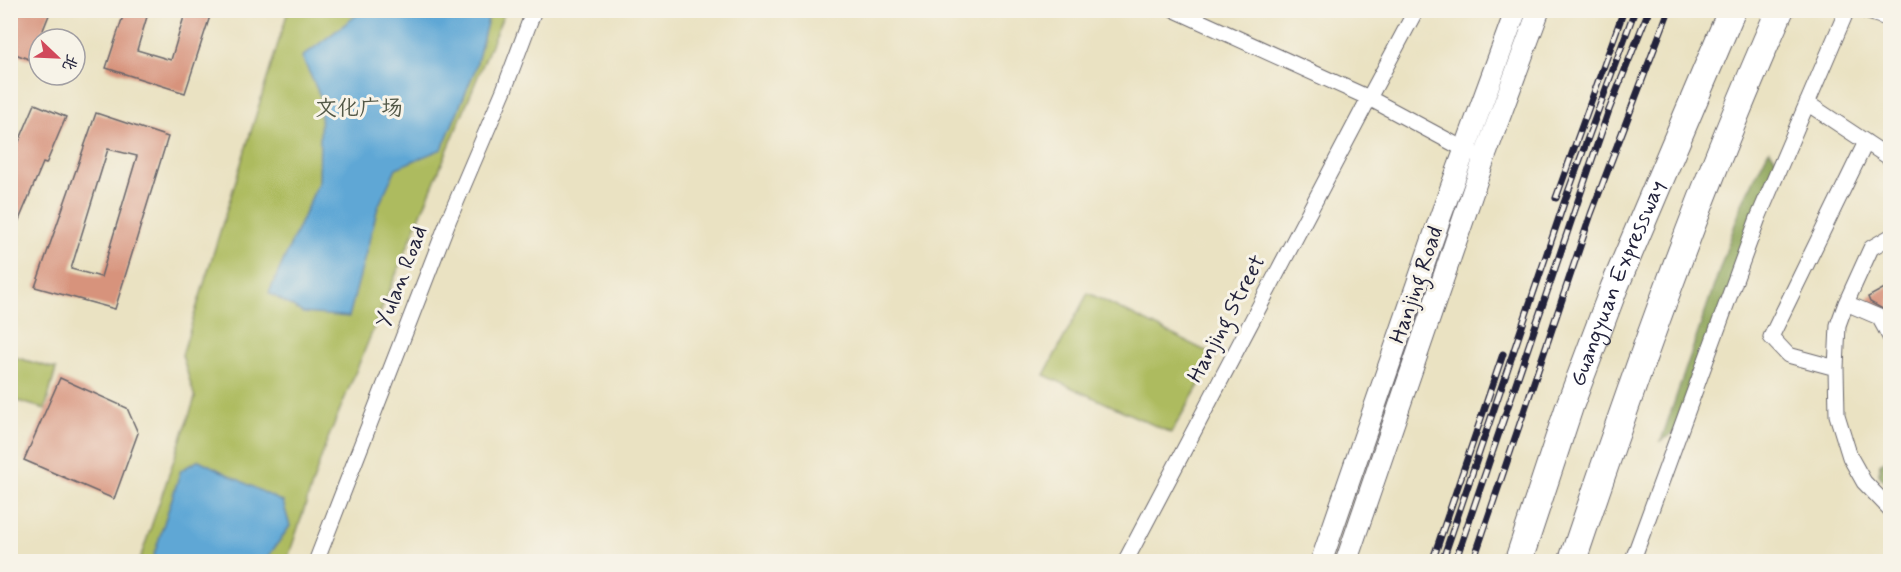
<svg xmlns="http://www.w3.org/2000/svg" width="1901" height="572" viewBox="0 0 1901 572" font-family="Mynerve,'LXGW WenKai TC',sans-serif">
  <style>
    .green { fill: #adbb5e; stroke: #686e4c; stroke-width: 1.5 }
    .forest { fill: #8aa355; stroke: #566248; stroke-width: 1.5 }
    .water { fill: #5ea7d5; stroke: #406488; stroke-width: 1.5 }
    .building { fill: #d7937c; fill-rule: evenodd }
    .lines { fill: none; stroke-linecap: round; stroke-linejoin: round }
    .street-casing { stroke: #68656a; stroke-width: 17 }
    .secondary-casing { stroke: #68656a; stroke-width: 23 }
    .highway-casing { stroke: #68656a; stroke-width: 29 }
    .street { stroke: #fff; stroke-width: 15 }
    .secondary { stroke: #fff; stroke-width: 21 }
    .highway { stroke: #fff; stroke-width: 27 }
    .rail-casing { stroke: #22223b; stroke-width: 7 }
    .rail { stroke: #f7f3e8; stroke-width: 4.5; stroke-dasharray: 14; stroke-linecap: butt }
    .labels { text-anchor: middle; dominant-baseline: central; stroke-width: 6; stroke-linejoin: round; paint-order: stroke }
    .park-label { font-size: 22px; fill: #535847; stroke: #f7f3e8 }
    .street-label { font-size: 22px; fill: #22223b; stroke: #f7f3e8 }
  </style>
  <rect width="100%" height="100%" fill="#f7f3e8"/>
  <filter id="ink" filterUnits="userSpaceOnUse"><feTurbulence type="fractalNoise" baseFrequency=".0167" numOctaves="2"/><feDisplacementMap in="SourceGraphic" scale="12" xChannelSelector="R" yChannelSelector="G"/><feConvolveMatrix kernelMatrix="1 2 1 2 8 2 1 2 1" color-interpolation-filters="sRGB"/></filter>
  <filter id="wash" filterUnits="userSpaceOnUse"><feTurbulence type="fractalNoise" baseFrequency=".008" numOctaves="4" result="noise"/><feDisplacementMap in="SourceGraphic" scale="24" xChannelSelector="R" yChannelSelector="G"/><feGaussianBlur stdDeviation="1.35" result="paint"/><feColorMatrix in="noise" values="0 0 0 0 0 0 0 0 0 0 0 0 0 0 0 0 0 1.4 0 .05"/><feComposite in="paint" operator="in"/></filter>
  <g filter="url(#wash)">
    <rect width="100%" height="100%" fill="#eae2c2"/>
    <!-- green -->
    <path class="green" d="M288,11h217l-180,435 -38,115 -148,1 56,-164 -13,-43z
      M1088,293l128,63 -45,77 -127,-58z
      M11,356l45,13 -11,40 -34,-10z"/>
    <!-- forest -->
    <path class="forest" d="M1769,150l12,14 -99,263 -21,14 82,-240z
      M1890,457v30l-11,-12 1,-11z"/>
    <!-- water -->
    <path class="water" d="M362,11h128l-15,59 -33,79 -46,19 -18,39 -29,110 -46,-4 -34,-20 50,-112 2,-83 -19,-41z
      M199,460l84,42 7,24 -25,35h-113l29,-91z"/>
    <g id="blocks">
      <!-- building -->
      <path class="building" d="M19,10h32l-20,50 -21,-8v-20z
        M125,10h24l-12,40 34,10 15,-50h26l-27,83 -79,-25z
        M35,104l31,13 -20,47 -3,-1 -32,76 -1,-66 6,-13 -4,-2z
        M96,113l72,24 -53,172 -80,-22zM108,149l29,7 -36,121 -30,-8z
        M1890,285v25l-4,1 -16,-9 -2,-5z
        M60,378l67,30 11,25 -24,66 -90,-39z"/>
    </g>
  </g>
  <g filter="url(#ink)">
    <use href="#blocks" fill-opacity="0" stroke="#68656a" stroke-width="1.5"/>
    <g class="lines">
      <!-- street casing -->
      <g class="street-casing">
        <path id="street" d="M1416,10l-47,88 104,56
          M1862,10l28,9
          M1807,103l83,55
          M1890,237l-19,11 -25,55 -8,22 -2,43 1,47 13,42 14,25 26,27
          M1846,303l33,14 11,20
          M1836,368l-48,-13 -17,-18 95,-195
          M316,562l133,-343 55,-129 30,-80
          M1125,562l244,-464 -194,-88
          M1632,562l126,-344 89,-208"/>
      </g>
      <!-- secondary casing -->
      <g class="secondary-casing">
        <path id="secondary" d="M1321,562l120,-347 75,-205
          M1346,562l138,-403 55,-149"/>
      </g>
      <!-- highway casing -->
      <g class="highway-casing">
        <g id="highway">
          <path id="s1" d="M1518,562l52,-157 44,-117 118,-278"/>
          <path d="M1572,562c63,-187 128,-371 208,-552"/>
        </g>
      </g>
      <!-- street -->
      <use href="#street" class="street"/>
      <!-- secondary -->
      <use href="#secondary" class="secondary"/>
      <!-- highway -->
      <use href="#highway" class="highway"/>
      <!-- rail casing -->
      <g class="rail-casing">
        <path id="rail" d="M1556,198l68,-188
          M1432,562l71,-208
          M1442,562l122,-359 71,-193
          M1455,562l154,-452 40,-100
          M1473,562l118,-348 78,-204"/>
      </g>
      <!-- rail -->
      <use href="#rail" class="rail"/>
    </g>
  </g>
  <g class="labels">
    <!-- park labels -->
    <g class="park-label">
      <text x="359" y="109">文化广场</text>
    </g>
    <!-- street labels -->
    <g class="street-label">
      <text transform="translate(402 277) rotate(-69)">Yulan Road</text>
      <text stroke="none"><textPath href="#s1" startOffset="296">Guangyuan Expressway</textPath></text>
      <text transform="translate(1417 285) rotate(-71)">Hanjing Road</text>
      <text transform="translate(1227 319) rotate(-62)">Hanjing Street</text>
    </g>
  </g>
  <!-- margin -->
  <rect width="1901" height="572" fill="none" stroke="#f7f3e8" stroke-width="36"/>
  <!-- north arrow -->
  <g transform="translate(57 57) rotate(113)"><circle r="28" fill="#f7f3e8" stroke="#a29fa3" stroke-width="1.5"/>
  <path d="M0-4.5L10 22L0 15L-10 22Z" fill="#d1495b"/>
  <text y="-9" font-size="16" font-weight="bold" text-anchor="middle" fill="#22223b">北</text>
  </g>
</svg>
